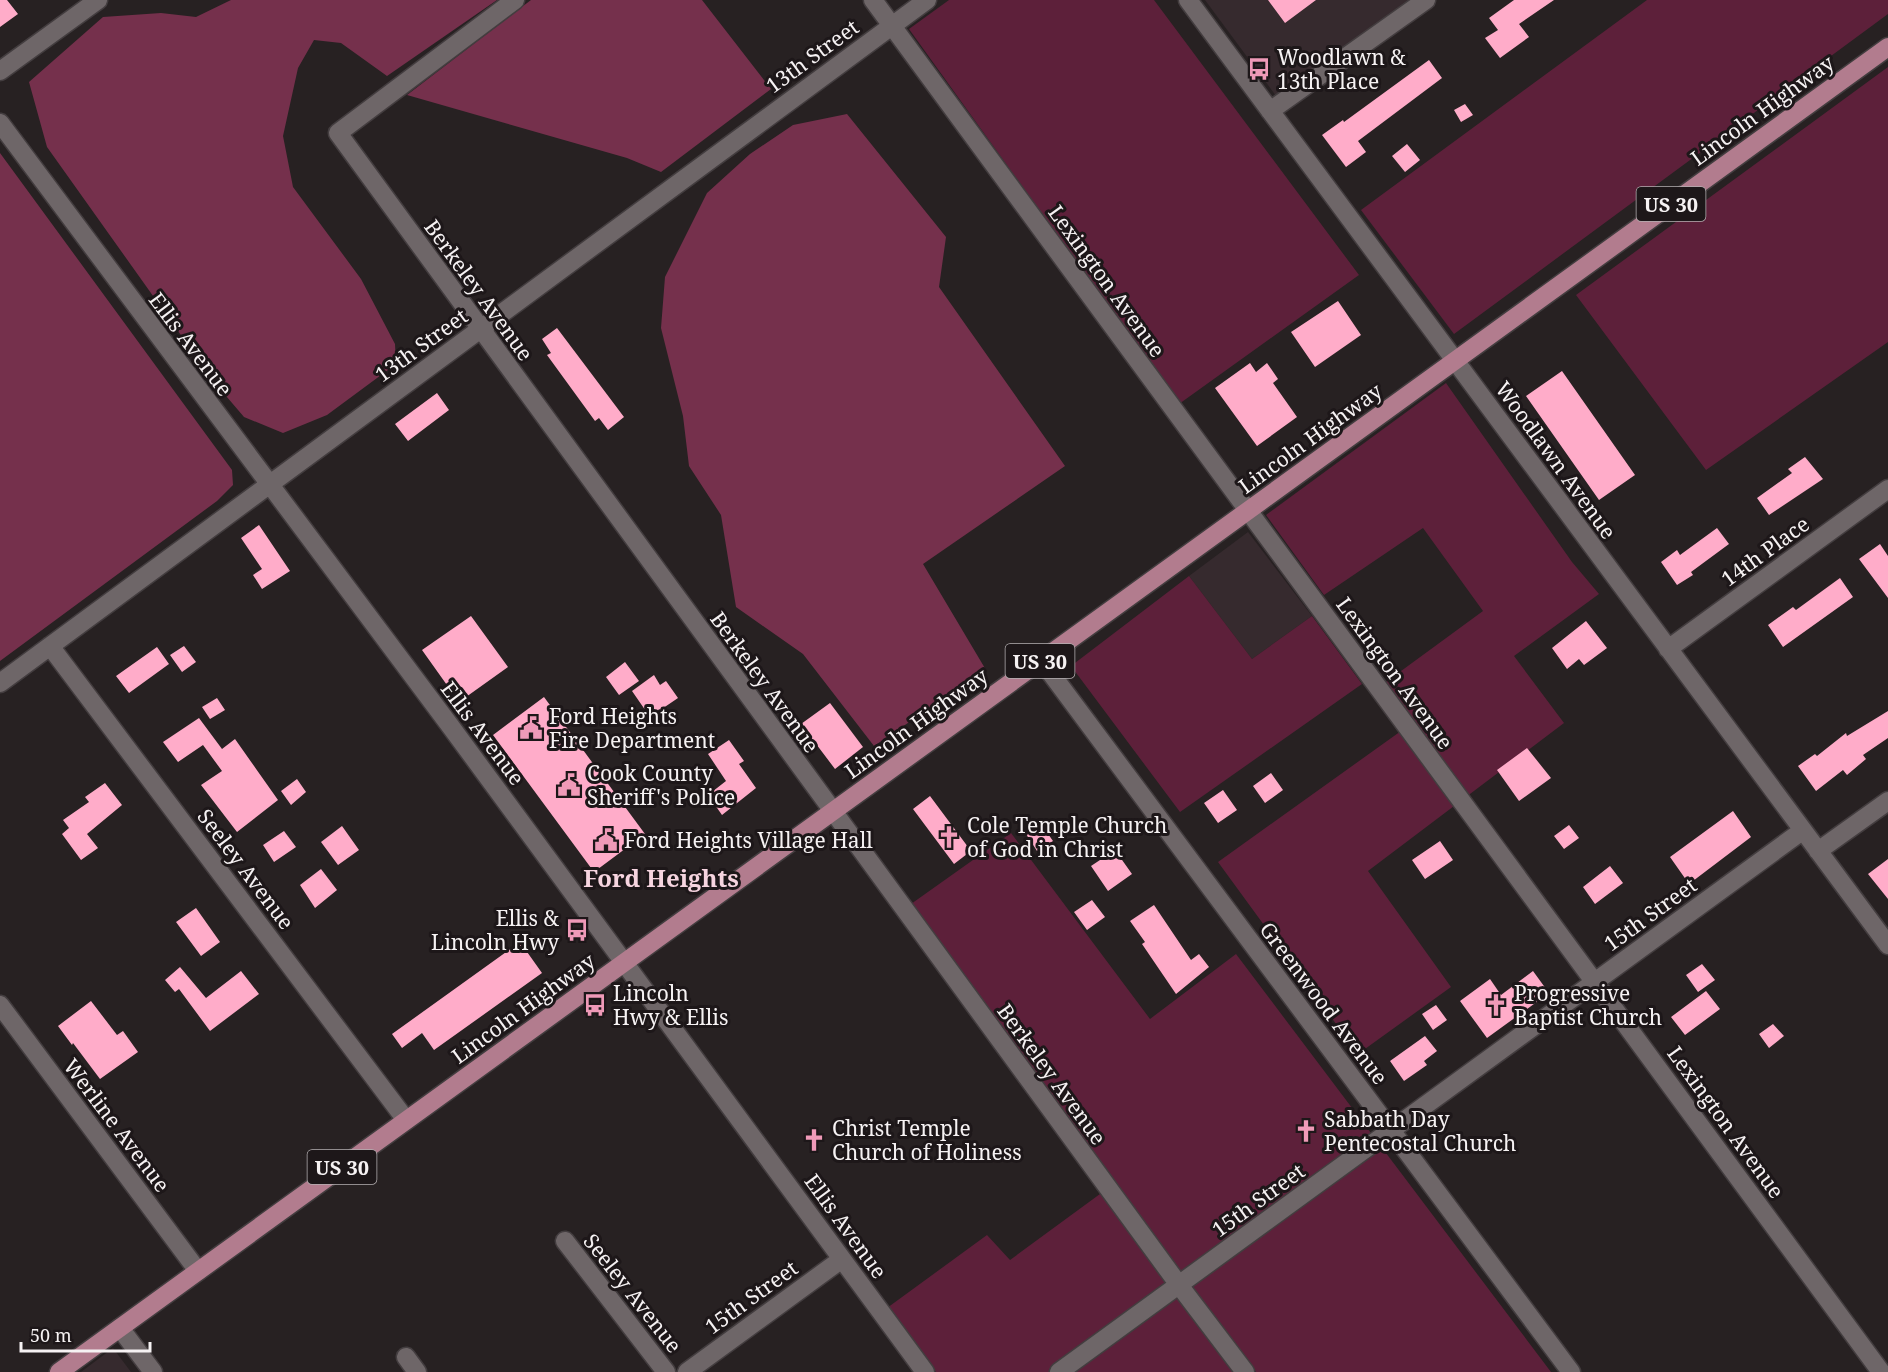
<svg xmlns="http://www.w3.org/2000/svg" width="1888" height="1372" viewBox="0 0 1888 1372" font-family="'Noto Serif',serif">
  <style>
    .built { fill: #362a2e }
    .green { fill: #5d203a }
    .forest { fill: #75304c }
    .building { fill: #ffacc9 }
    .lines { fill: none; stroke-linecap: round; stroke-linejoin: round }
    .minor-casing { stroke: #433d3f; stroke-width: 21 }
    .major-casing { stroke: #433d3f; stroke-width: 21 }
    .minor { stroke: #6e6668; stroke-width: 18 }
    .major { stroke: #b27c8e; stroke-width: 18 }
    .labels { text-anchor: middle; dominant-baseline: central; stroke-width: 6; stroke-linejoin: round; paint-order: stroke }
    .shield { fill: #1d1719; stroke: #b5b0b2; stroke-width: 1.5 }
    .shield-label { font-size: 20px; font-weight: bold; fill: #f6f2f3 }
    .street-label { font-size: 21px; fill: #f6f2f3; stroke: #1d1719 }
    .poi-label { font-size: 21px; fill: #f6f2f3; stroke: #1d1719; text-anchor: start }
    .quarter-label { font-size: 24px; font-weight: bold; fill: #f6d4df; stroke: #1d1719 }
  </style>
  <rect width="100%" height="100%" fill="#272122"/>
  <!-- built -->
  <path class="built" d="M1205,0h208l-134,100z
    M1248,532l64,84 -60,43 -63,-83z
    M113,1348l18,24h-50z"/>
  <!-- green -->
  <path class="green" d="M949,0h205l205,275 -180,129 -270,-375z
    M1647,0h241v14l-434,320 -93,-124z
    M1888,67v275l-182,128 -130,-175z
    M1446,383l126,179 27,32 -85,62 50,67 -196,148 83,116 -93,67 -140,-192 183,-131 -30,-38 112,-82 -60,-83 -99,67 -58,-80z
    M1189,576l63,83 60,-43 50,68 -182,128 -109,-146z
    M1011,833l139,186 86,-65 315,418h-295l-2,-3 -4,3h-314l-49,-64 100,-73 23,25 105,-77 -204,-279z"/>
  <!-- forest -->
  <path class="forest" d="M231,0h266l-110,76 -46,-33 -27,-3 -16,28 -15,68 10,51 68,92 34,65 1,20 -69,51 -44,18 -39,-16 -29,-34 -168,-236 -18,-65 74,-65 58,-4 35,4z
    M531,0h171l69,89 -110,83 -34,-14 -220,-63z
    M847,114l99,123 -7,50 126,179 -142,98 63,106 -112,76 -71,-92 -67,-47 -15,-92 -32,-49 -6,-50 -22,-88 4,-51 42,-84 43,-39 43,-29z
    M0,153l232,317 1,15 -16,16 -217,160z"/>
  <!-- building -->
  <path class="building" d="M0,0h7l11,14 -18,13z
    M1268,0h48l-31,23z
    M1514,0h40l-35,24 10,13 -29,21 -15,-20 13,-8 -9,-12z
    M1429,60l13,18 -84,63 8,11 -20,15 -24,-32 21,-15 1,2z
    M1465,104l8,11 -12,7 -7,-12z
    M1407,144l13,16 -15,12 -13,-16z
    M1338,301l23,34 -46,32 -24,-35z
    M557,328l67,89 -16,13 -9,-12 -4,3 -48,-66 4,-2 -9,-14z
    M1250,363l6,9 11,-9 11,16 -5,4 24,34 -40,29 -42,-58z
    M1562,371l73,104 -36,25 -73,-104z
    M437,393l12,17 -41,31 -13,-17z
    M1805,457l18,22 -54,36 -12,-17 35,-25 -4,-4z
    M259,525l31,46 -28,18 -9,-14 9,-6 -21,-31z
    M1717,528l12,16 -38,28 2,3 -16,10 -16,-23 16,-12 3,5z
    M1880,544l8,12v42l-29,-39z
    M1840,578l13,19 -70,50 -15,-22 25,-18 3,3z
    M471,616l37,51 -49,35 -37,-52z
    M1586,621l21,27 -23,17 -5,-6 -12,10 -15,-21z
    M184,646l12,16 -14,10 -12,-17z
    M157,647l12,17 -40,29 -13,-17z
    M625,662l14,19 -20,14 -13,-18z
    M654,675l6,10 6,-4 12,17 -28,19 -18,-26z
    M544,697l101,137 -51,38 -101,-137z
    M217,698l8,12 -15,9 -8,-12z
    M830,703l33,44 -28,22 -34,-45z
    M1888,711v27l-25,17 3,4 -19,16 -4,-5 -27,21 -18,-25 17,-12 2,2 29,-23 1,3z
    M199,718l23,31 13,-10 43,61 -41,32 -36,-47 21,-14 -19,-26 -25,17 -15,-20z
    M729,740l15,21 -5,3 17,24 -34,27 -14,-20 18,-14 -18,-27z
    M1527,748l24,30 -32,23 -22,-31z
    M1271,773l12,17 -18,13 -12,-17z
    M297,779l9,13 -15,13 -10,-14z
    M105,783l17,22 -35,29 11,14 -17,12 -19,-26 7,-6 -6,-8 26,-18 -4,-5z
    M1223,790l14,20 -19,13 -14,-20z
    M930,796l41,55 -17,13 -41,-55z
    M1733,811l18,26 -62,47 -19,-27z
    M1041,824l12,17 -16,10 -11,-17z
    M1569,825l10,13 -15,11 -10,-13z
    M342,826l17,24 -21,15 -17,-23z
    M284,831l12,16 -22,15 -11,-17z
    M1440,841l13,19 -28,19 -13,-19z
    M1115,850l17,24 -24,17 -17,-25z
    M1888,859v40l-20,-25z
    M1610,866l13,17 -28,21 -12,-17z
    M321,869l16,21 -22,18 -15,-23z
    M1092,900l13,17 -18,13 -13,-18z
    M1154,905l37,55 8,-6 10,13 -33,27 -34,-50 3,-2 -15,-21z
    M196,908l24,34 -19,14 -25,-34z
    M520,942l22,31 -108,77 -12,-17 -20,15 -10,-14z
    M1702,964l13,16 -17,12 -12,-17z
    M180,967l26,31 35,-27 18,23 -49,37 -31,-42 -4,3 -10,-12z
    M1533,971l16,22 -62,45 -27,-37 30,-22 11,16z
    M1706,991l14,18 -35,26 -14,-18z
    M91,1001l26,34 6,-4 15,21 -38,27 -27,-36 -1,2 -14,-19z
    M1436,1005l11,15 -14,10 -11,-16z
    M1773,1024l11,12 -15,12 -10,-14z
    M1425,1036l12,15 -13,10 3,4 -23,16 -14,-20z"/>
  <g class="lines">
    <!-- minor casing -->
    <g class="minor-casing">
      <path id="minor" d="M515,0l-177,133 841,1152 66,87
        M873,0l1008,1372
        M1188,0l700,945
        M0,71l98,-71
        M1270,111l156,-111
        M0,123l451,604 474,645
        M50,646l356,474
        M1668,649l220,-160
        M1041,660l530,712
        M0,683l927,-683
        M1818,851l70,-50
        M0,1005l198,266
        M565,1241l101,131
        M120,1328l33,44
        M406,1357l11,15
        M687,1372l155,-113
        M1059,1372l743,-541"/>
    </g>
    <!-- major casing -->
    <g class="major-casing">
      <path id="major" d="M59,1372l1829,-1325"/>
    </g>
    <!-- minor -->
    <use href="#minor" class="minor"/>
    <!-- major -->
    <use href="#major" class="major"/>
  </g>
  <!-- icons -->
  <defs>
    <g id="bus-bare" transform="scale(1.8)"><path d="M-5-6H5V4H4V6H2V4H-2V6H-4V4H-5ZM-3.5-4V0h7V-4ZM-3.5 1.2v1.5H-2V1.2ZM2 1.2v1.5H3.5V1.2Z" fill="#ef9ab8" stroke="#1d1719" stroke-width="2.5" paint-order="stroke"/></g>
    <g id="civic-bare" transform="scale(1.8)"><path d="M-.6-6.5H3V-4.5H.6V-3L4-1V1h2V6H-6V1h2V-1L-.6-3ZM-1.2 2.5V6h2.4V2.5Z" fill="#ef9ab8" stroke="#1d1719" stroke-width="2.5" paint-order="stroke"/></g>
    <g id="church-bare" transform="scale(1.8)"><path d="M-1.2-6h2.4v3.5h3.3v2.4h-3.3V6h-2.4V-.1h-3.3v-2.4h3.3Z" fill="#ef9ab8" stroke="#1d1719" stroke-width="2.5" paint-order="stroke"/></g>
  </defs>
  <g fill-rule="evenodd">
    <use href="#bus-bare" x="1259" y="69"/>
    <use href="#civic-bare" x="531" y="728"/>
    <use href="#civic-bare" x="569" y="785"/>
    <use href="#church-bare" x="949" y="837"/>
    <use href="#civic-bare" x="606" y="840"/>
    <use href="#bus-bare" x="577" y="930"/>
    <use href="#bus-bare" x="595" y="1005"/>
    <use href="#church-bare" x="1496" y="1005"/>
    <use href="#church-bare" x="1306" y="1131"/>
    <use href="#church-bare" x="814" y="1140"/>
  </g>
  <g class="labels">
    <!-- shield labels -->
    <g class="shield">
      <rect x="1636.5" y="187" width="69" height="34" rx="4.5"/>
      <rect x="1005.5" y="644" width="69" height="34" rx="4.5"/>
      <rect x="307.5" y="1150" width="69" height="34" rx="4.5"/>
    </g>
    <g class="shield-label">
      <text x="1671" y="204">US 30</text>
      <text x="1040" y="661">US 30</text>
      <text x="342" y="1167">US 30</text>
    </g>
    <!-- street labels -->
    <g class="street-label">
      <text transform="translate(812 56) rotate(-36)">13th Street</text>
      <text transform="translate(1762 110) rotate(-36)">Lincoln Highway</text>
      <text transform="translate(1107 281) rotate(54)">Lexington Avenue</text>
      <text transform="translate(479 290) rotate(54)">Berkeley Avenue</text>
      <text transform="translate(191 344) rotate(53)">Ellis Avenue</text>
      <text transform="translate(421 345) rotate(-36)">13th Street</text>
      <text transform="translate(1310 438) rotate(-36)">Lincoln Highway</text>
      <text transform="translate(1556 460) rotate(54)">Woodlawn Avenue</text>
      <text transform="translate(1765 551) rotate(-36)">14th Place</text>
      <text transform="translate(1395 673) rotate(54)">Lexington Avenue</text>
      <text transform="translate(765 682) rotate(54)">Berkeley Avenue</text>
      <text transform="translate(916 723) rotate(-36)">Lincoln Highway</text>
      <text transform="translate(483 733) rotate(53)">Ellis Avenue</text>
      <text transform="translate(246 869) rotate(53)">Seeley Avenue</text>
      <text transform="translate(1650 914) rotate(-36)">15th Street</text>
      <text transform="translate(1324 1003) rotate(53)">Greenwood Avenue</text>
      <text transform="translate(523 1008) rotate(-36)">Lincoln Highway</text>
      <text transform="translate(1052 1074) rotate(54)">Berkeley Avenue</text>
      <text transform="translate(1726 1122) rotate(54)">Lexington Avenue</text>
      <text transform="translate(117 1125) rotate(53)">Werline Avenue</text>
      <text transform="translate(1258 1200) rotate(-36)">15th Street</text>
      <text transform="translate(846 1226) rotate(54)">Ellis Avenue</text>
      <text transform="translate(633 1293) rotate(52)">Seeley Avenue</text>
      <text transform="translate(751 1297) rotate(-36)">15th Street</text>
    </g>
    <!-- poi labels -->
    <g class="poi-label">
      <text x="1277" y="57">Woodlawn &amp;<tspan x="1277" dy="24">13th Place</tspan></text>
      <text x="549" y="716">Ford Heights<tspan x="549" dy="24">Fire Department</tspan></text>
      <text x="587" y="773">Cook County<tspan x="587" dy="24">Sheriff's Police</tspan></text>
      <text x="967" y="825">Cole Temple Church<tspan x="967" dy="24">of God in Christ</tspan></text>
      <text x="624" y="840">Ford Heights Village Hall</text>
      <text x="559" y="918" text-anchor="end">Ellis &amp;<tspan x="559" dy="24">Lincoln Hwy</tspan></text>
      <text x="613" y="993">Lincoln<tspan x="613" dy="24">Hwy &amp; Ellis</tspan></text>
      <text x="1514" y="993">Progressive<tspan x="1514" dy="24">Baptist Church</tspan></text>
      <text x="1324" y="1119">Sabbath Day<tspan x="1324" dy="24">Pentecostal Church</tspan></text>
      <text x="832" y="1128">Christ Temple<tspan x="832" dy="24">Church of Holiness</tspan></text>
    </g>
    <!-- quarter labels -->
    <g class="quarter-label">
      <text x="661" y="877">Ford Heights</text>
    </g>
  </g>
  <!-- scale -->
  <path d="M21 1342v9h129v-9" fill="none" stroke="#f6f2f3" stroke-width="3"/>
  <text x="30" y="1342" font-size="18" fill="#f6f2f3" stroke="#1d1719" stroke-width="4.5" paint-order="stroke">50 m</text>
</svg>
